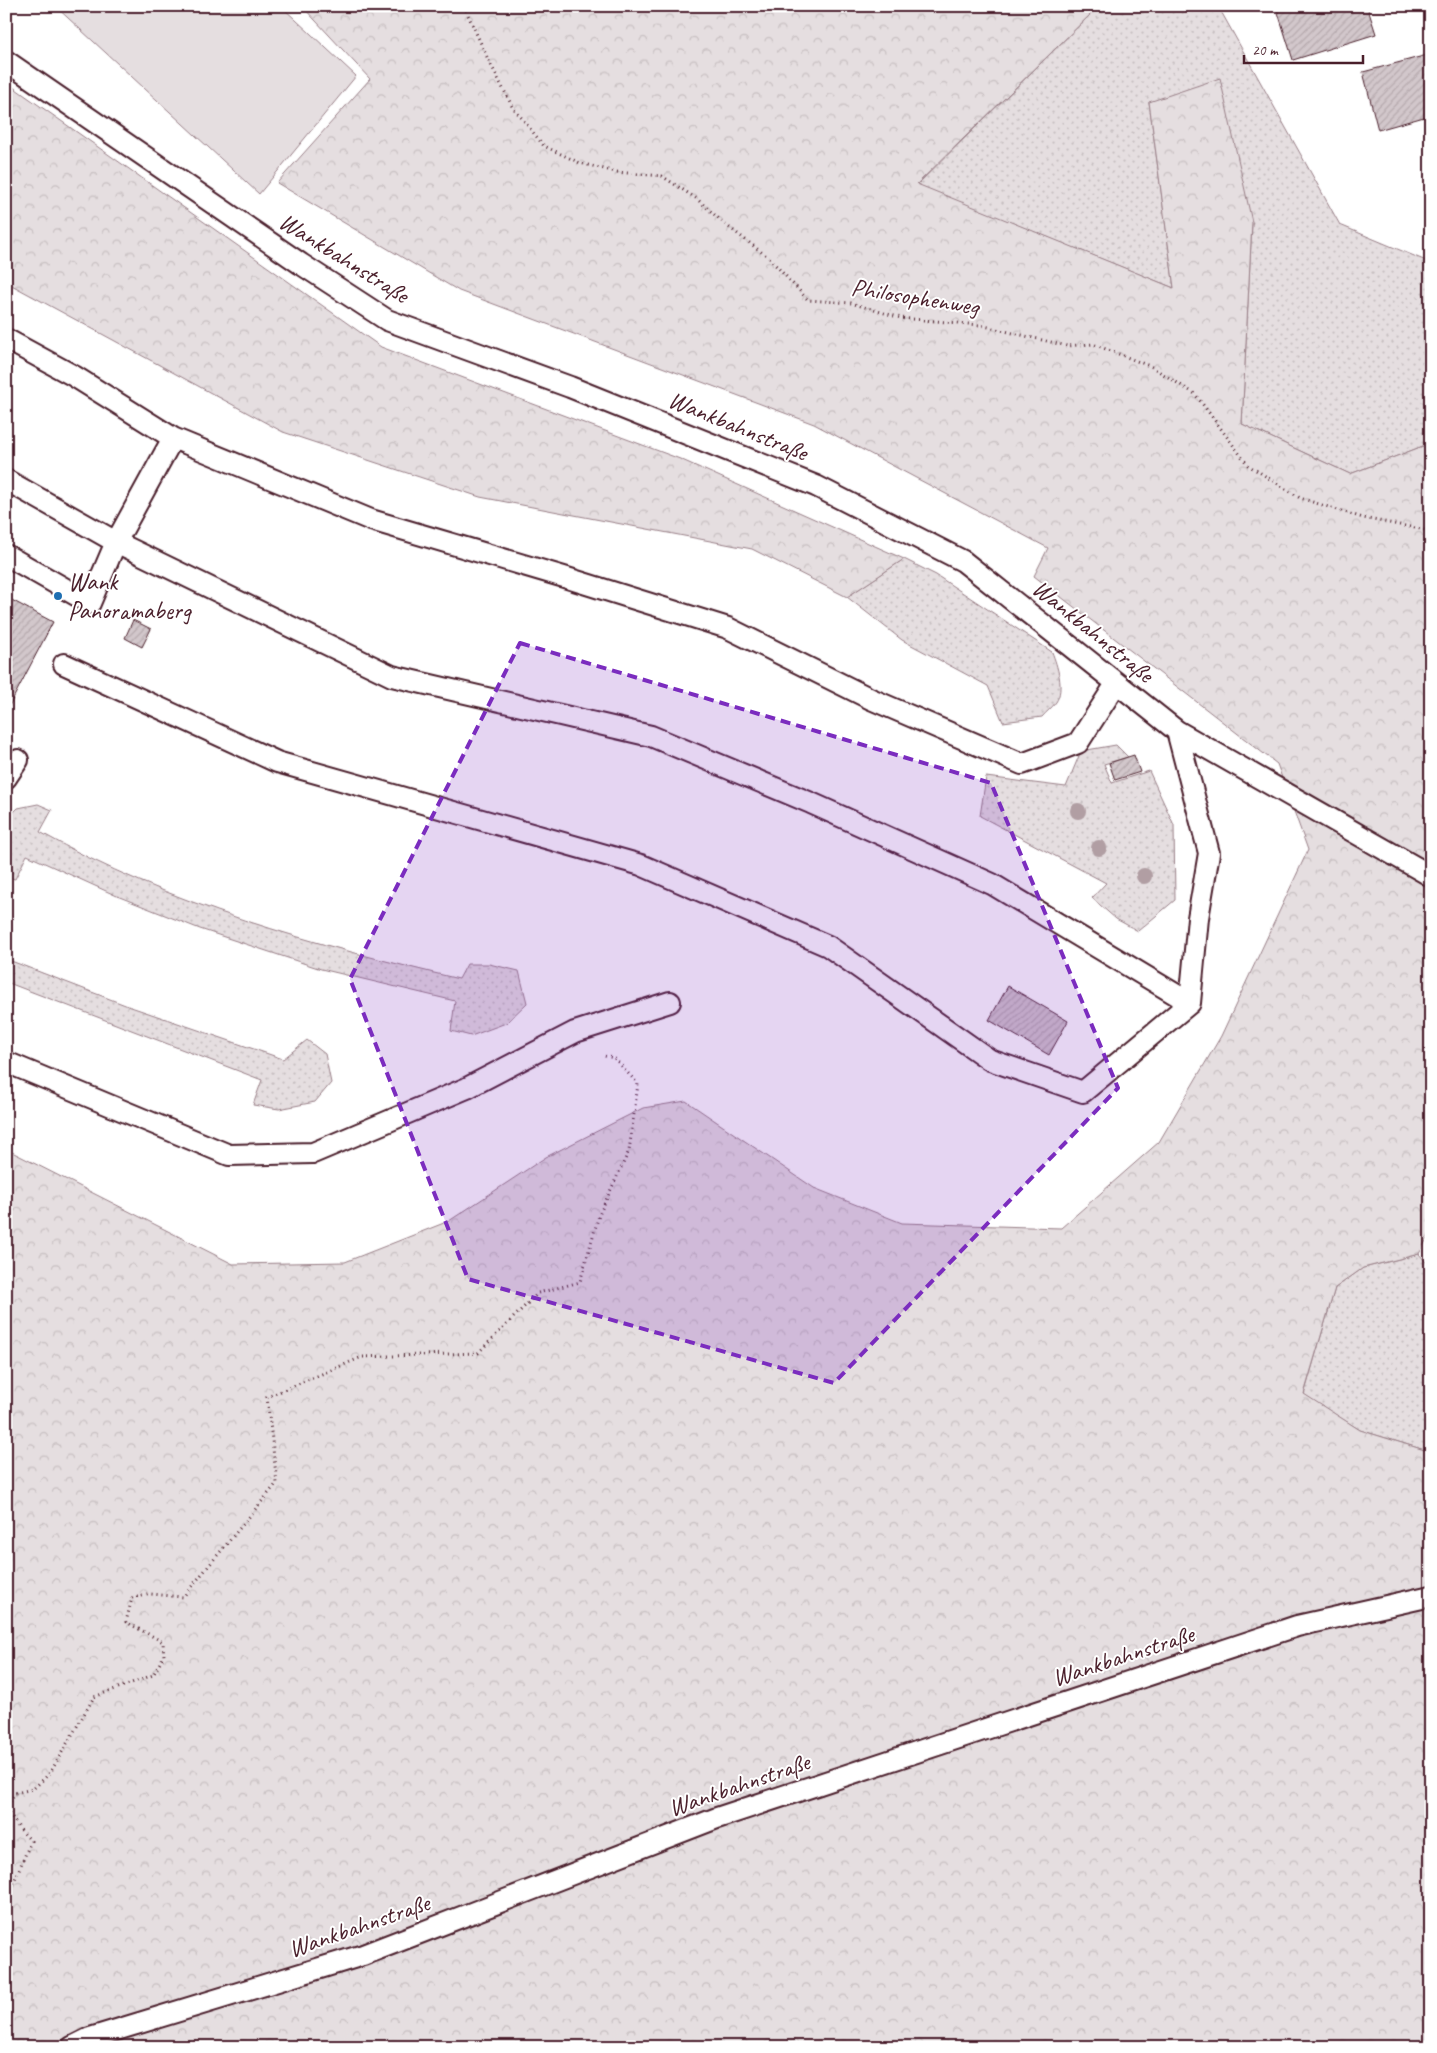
<svg xmlns="http://www.w3.org/2000/svg" width="1437" height="2053" viewBox="0 0 1437 2053" font-family="Caveat,sans-serif">
  <style>
    .grass { fill: url(#grass-dots); stroke: #987e86 }
    .forest { fill: url(#forest-crowns); stroke: #987e86 }
    .pitch { fill: #e5dee0; stroke: #987e86 }
    .building { fill: url(#building-hatch); stroke: #4a1f2b }
    .lines { fill: none; stroke-linecap: round; stroke-linejoin: round }
    .lane-casing { stroke: #4a1f2b; stroke-width: 24 }
    .path { stroke: #4a1f2b; stroke-width: 3; stroke-dasharray: 1 4; stroke-linecap: butt }
    .lane { stroke: #fff; stroke-width: 20 }
    .tree { fill: #b19ea3 }
    .marked { fill: #7b2cbf; fill-opacity: 0.2; stroke: #7b2cbf; stroke-width: 4; stroke-dasharray: 10 6; stroke-linejoin: round }
    .poi-dot { fill: #1f6fb2; stroke: #fff; stroke-width: 2 }
    .labels { text-anchor: middle; dominant-baseline: central; stroke-width: 4; stroke-linejoin: round; paint-order: stroke }
    .street-label { font-size: 25px; fill: #4a1f2b; stroke: #fff }
    .poi-label { font-size: 25px; fill: #4a1f2b; stroke: #fff; text-anchor: start }
  </style>
  <defs>
    <pattern id="grass-dots" width="8" height="8" patternUnits="userSpaceOnUse" patternTransform="scale(1.25)"><rect width="8" height="8" fill="#e5dee0"/><path d="M2 2h.1M6 6h.1" fill="none" stroke="#c6bec0" stroke-width="1.8" stroke-linecap="round"/></pattern>
    <pattern id="forest-crowns" width="20" height="18" patternUnits="userSpaceOnUse" patternTransform="scale(1.25)"><rect width="20" height="18" fill="#e5dee0"/><path d="M2 6a3 3 0 1 1 6 0M12 15a3 3 0 1 1 6 0" fill="none" stroke="#c6bec0"/></pattern>
    <pattern id="building-hatch" width="6" height="6" patternUnits="userSpaceOnUse" patternTransform="scale(1.25)"><rect width="6" height="6" fill="#d2c7cb"/><path d="M-1 1l2-2M0 6l6-6M5 7l2-2" fill="none" stroke="#b6aaae"/></pattern>
  </defs>
  <rect width="100%" height="100%" fill="#fff"/>
  <filter id="ink" filterUnits="userSpaceOnUse"><feTurbulence type="fractalNoise" baseFrequency=".02" numOctaves="2"/><feDisplacementMap in="SourceGraphic" scale="10" xChannelSelector="R" yChannelSelector="G"/><feConvolveMatrix kernelMatrix="1 2 1 2 8 2 1 2 1" color-interpolation-filters="sRGB"/></filter>
  <g filter="url(#ink)">
    <!-- grass -->
    <path class="grass" d="M1099,6h119l122,219 91,38v180l-81,31 -108,-50 10,-202 -103,-120 25,186 -257,-103z
      M904,559l32,16 116,77c5,13 13,37 4,50 -4,6 -10,10 -14,15l-39,5 -15,-36 -86,-46 -55,-43z
      M1116,745l12,12 -24,7 8,19 37,-12 25,54 1,75 -37,31 -22,-12 -24,-21 14,-15 -126,-67 6,-39 80,10 15,-36z
      M38,804l14,6 -12,22c129,73 276,113 419,147l8,-15h22l30,7 8,32 -21,20 -35,13 -20,-5 4,-30 -134,-32 -121,-40 -83,-33 -90,-41 -12,24 -9,-2v-57l12,-12z
      M6,959l122,47 155,53 24,-19 18,14 6,29 -16,19 -36,7 -26,-4 9,-25 -256,-98z
      M1419,1254l12,14v184l-71,-22 -56,-35 31,-107 28,-20z"/>
    <!-- forest -->
    <path class="forest" d="M302,6h797l-182,178 257,104 -25,-186 71,-24 32,144 -10,202 108,50 81,-31v788l-12,23 -56,14 -28,20 -31,106 56,36 71,22v595h-1425v-898l227,115 112,-2 104,-41 97,-64 97,-49 43,-7 128,87 88,35 159,5 98,-86 62,-106 87,-186 -31,-86 -243,-188 14,-28 -234,-124 -355,-133 -182,-108 93,-104z
      M6,82l375,265 299,112 224,100 -57,38 -95,-48 -272,-52 -197,-65 -277,-150z"/>
    <!-- pitch -->
    <path class="pitch" d="M55,6h226l75,70 -97,118z"/>
    <!-- building -->
    <path class="building" d="M1276,6h91l9,28 -83,26z
      M1431,54v61l-53,15 -15,-58z
      M6,597l47,25 -47,90z
      M133,620l18,9 -9,18 -17,-9z
      M1134,755l6,17 -25,8 -6,-17z
      M1008,986l60,35 -19,34 -60,-35z"/>
    <g class="lines">
      <!-- lane casing -->
      <g class="lane-casing">
        <path id="lane" d="M6,61l295,203 86,56 183,67 246,99 147,75 214,170 254,145
          M6,339l68,37 99,62 198,82 193,57 164,51 143,71 151,65 56,-21 38,-59
          M6,480l110,62 276,134 259,60 160,67 181,81 198,119
          M6,555l84,48 26,-61 57,-104
          M64,664l213,98 364,103 187,81 162,114 93,32 107,-89 8,-85 11,-65 -32,-122
          M6,778l12,-18
          M6,1062l223,93 84,-2 154,-65 108,-56 95,-30
          M72,2047l18,-9 273,-83 354,-137 580,-192 134,-30"/>
      </g>
      <!-- path -->
      <path class="path" d="M464,6l23,51 25,49 32,40 36,17 36,9 46,4 35,23 29,26 42,32 40,43 43,3 50,15 79,7 87,21 26,-2 59,23 43,27 53,71 52,33 63,20 68,13
        M6,1907l7,-23 18,-43 -12,-13 -13,-20 9,-15 18,-4 17,-16 44,-76 59,-22 11,-19 -1,-14 -37,-20 6,-24 19,-4 32,3 94,-114 -10,-86 95,-40 116,-4 60,-60 42,-11 19,-67 30,-64 9,-67 -24,-26 -10,-2"/>
      <!-- lane -->
      <use href="#lane" class="lane"/>
    </g>
    <!-- trees -->
    <g class="tree">
      <circle cx="1078" cy="811" r="8"/>
      <circle cx="1099" cy="848" r="8"/>
      <circle cx="1144" cy="876" r="8"/>
    </g>
  </g>
  <!-- marked area -->
  <path class="marked" d="M520,643l471,140 127,305 -284,295 -366,-104 -118,-300z"/>
  <!-- markers -->
  <circle class="poi-dot" cx="58" cy="596" r="5"/>
  <g class="labels">
    <!-- street labels -->
    <g class="street-label">
      <text transform="translate(344 258) rotate(32)">Wankbahnstraße</text>
      <text transform="translate(915 297) rotate(9)">Philosophenweg</text>
      <text transform="translate(738 426) rotate(22)">Wankbahnstraße</text>
      <text transform="translate(1093 631) rotate(39)">Wankbahnstraße</text>
      <text transform="translate(1123 1656) rotate(-18)">Wankbahnstraße</text>
      <text transform="translate(739 1785) rotate(-19)">Wankbahnstraße</text>
      <text transform="translate(359 1926) rotate(-19)">Wankbahnstraße</text>
    </g>
    <!-- poi labels -->
    <g class="poi-label">
      <text x="68" y="582">Wank<tspan x="68" dy="29">Panoramaberg</tspan></text>
    </g>
  </g>
  <!-- margin -->
  <rect width="1437" height="2053" fill="none" stroke="#fff" stroke-width="25"/>
  <rect x="12" y="12" width="1412" height="2028" fill="none" stroke="#4a1f2b" stroke-width="2" filter="url(#ink)"/>
  <!-- scale -->
  <path d="M1244 55v8h119v-8" fill="none" stroke="#4a1f2b" stroke-width="2.5"/>
  <text x="1252" y="55" font-size="15" fill="#4a1f2b" stroke="#ffffff" stroke-width="4" paint-order="stroke">20 m</text>
</svg>
